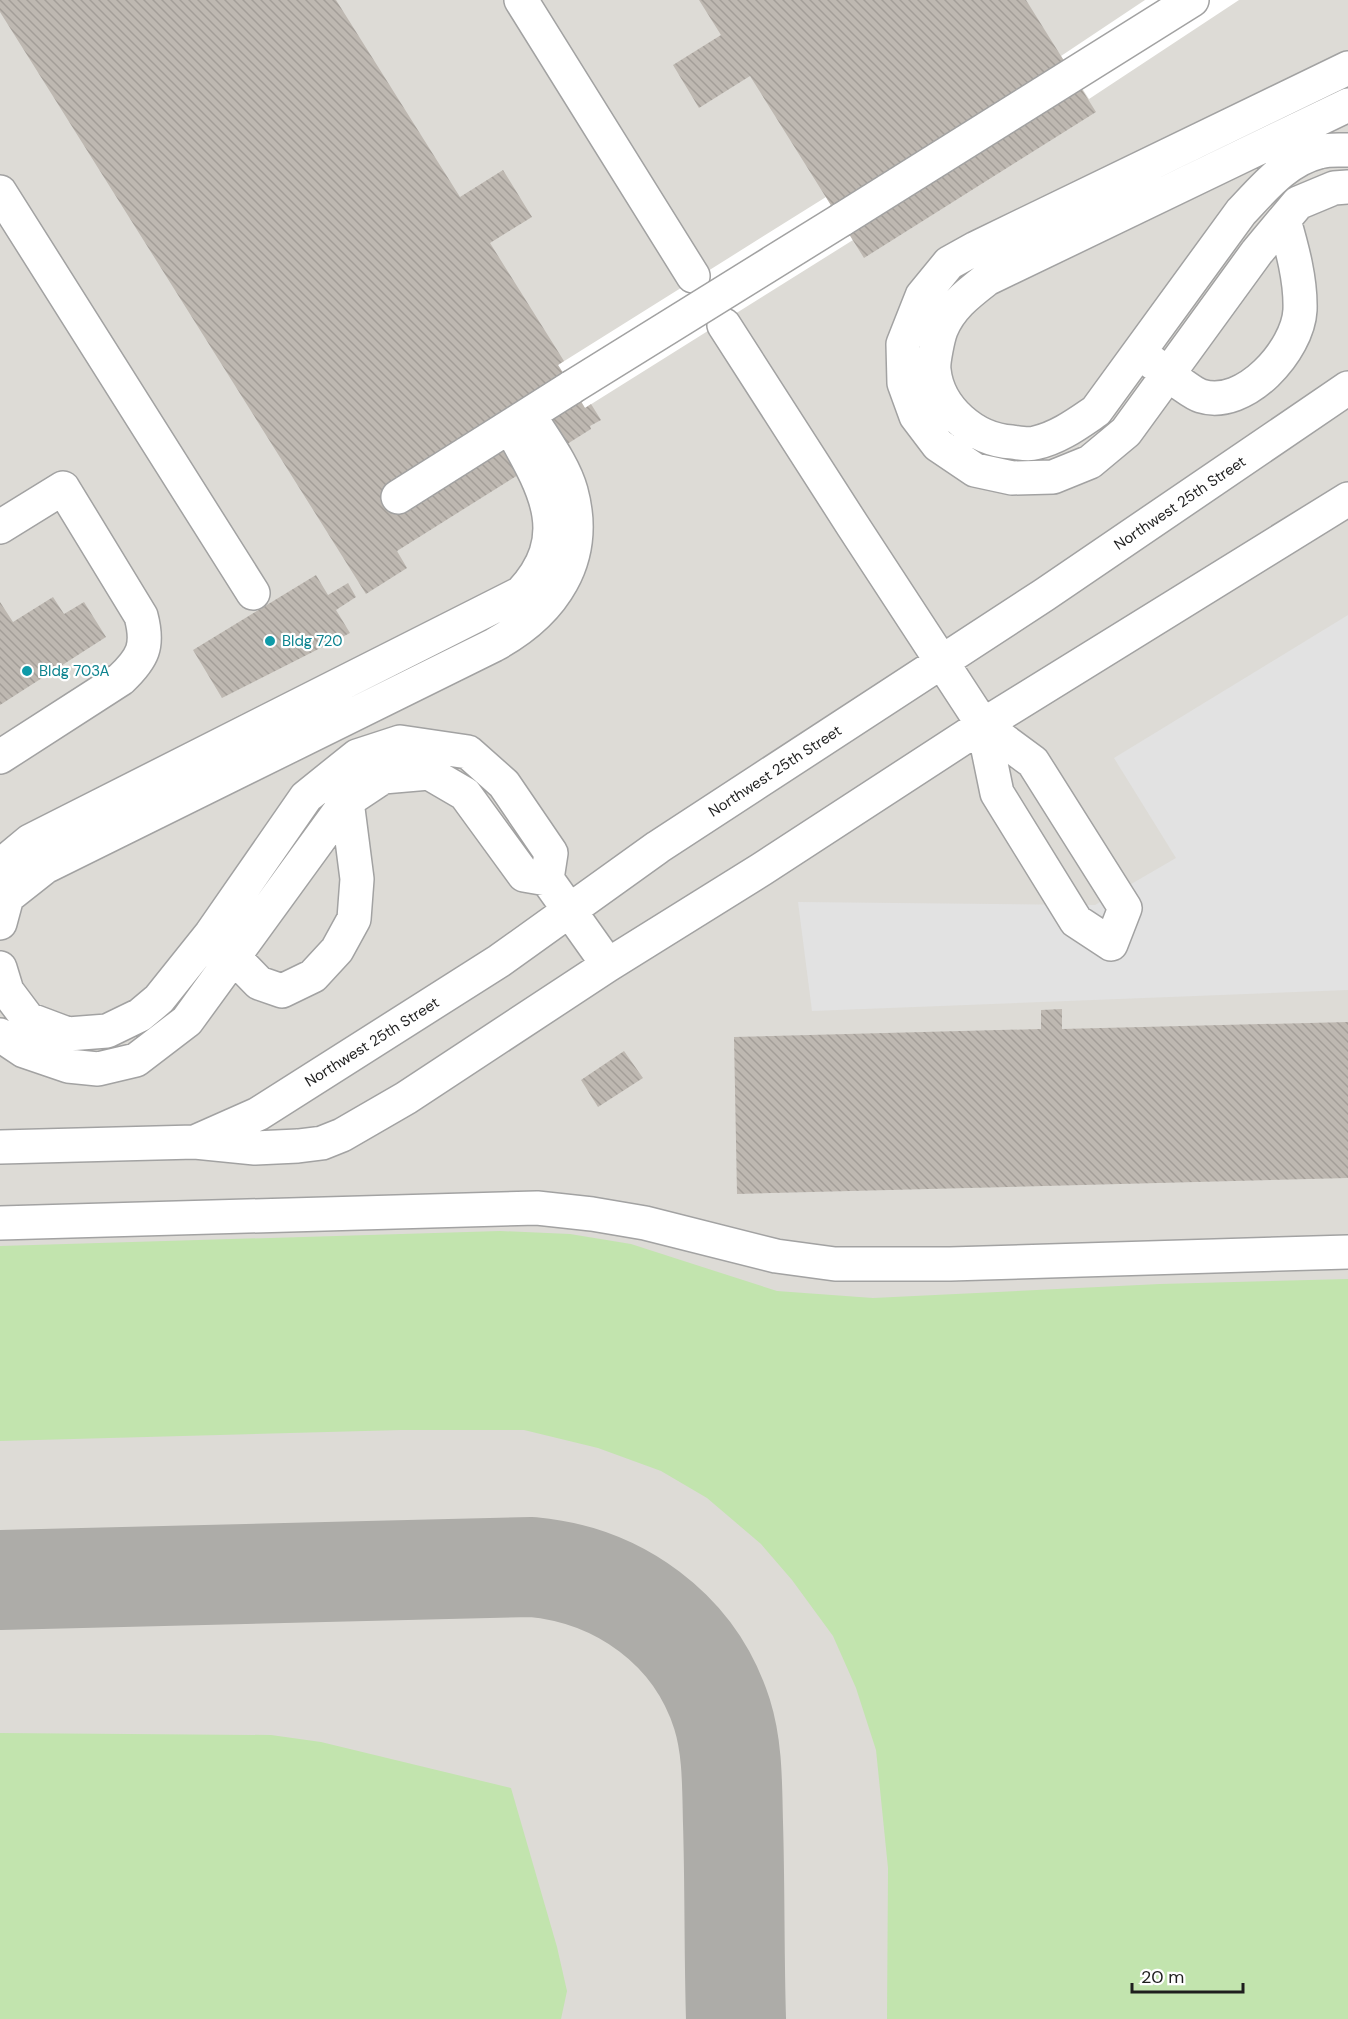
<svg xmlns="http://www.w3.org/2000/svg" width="1348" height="2019" viewBox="0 0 1348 2019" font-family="'DM Sans',sans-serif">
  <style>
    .airport { fill: #dddbd6 }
    .grass { fill: #c2e4ae }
    .parking { fill: #e2e2e2 }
    .pier { fill: #fff }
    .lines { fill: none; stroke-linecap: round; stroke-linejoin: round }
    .taxiway { stroke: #adaca8; stroke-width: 100 }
    .building { fill: url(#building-back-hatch) }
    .minor-casing { stroke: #a2a2a2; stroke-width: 36 }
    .minor { stroke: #fff; stroke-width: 33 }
    .minor-bridge-casing { stroke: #a2a2a2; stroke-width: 36; stroke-linecap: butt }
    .minor-bridge { stroke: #fff; stroke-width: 33 }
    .culture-dot { fill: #0f9aa8; stroke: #fff; stroke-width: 2 }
    .labels { text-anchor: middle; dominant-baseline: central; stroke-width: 4.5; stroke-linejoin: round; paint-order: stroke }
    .street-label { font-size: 15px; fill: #1e1e1e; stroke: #fff }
    .culture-label { font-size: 15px; fill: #0d838f; stroke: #fff; text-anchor: start }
  </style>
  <defs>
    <pattern id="building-back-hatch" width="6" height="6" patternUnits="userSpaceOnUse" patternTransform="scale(1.5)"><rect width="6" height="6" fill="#beb8b1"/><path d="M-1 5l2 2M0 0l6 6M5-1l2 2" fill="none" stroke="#a39e98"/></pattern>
  </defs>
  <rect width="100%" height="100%" fill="#eeece4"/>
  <!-- airport -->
  <path class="airport" d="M0,0h1348v2019h-1348z"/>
  <!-- grass -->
  <path class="grass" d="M500,1231l70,3 61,10 146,47 96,7 287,-14 188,-5v740h-461l1,-151 -12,-118 -20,-62 -23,-52 -41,-56 -31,-36 -54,-46 -46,-27 -63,-23 -74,-18h-123l-401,11v-195z
    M0,1733l271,2 50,7 190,46 46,159 10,44 -6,28h-561z"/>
  <!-- parking -->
  <path class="parking" d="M1348,615v375l-536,21 -14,-109 297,3 81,-47 -62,-100z"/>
  <!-- pier -->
  <path class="pier" d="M1145,0h94l-150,99 -28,-43z
    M826,197l27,43 -268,168 -27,-43z"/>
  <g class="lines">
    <!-- taxiway -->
    <path class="taxiway" d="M0,1580l532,-13c87,8 163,62 190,147 11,35 10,73 11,109 2,65 1,131 3,196"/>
  </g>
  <!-- building -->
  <path class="building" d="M0,0h336l124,197 43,-27 29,47 -42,26 74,118 -6,4 14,22 13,21 6,-4 10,16 -11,6 1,3 -194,122 10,17 -41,26 -366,-582z
    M699,0h327l70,112 -232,146 -114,-182 -51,32 -26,-43 48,-30z
    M316,575l12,20 20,-12 8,14 -20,13 14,23 -128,65 -29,-48z
    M53,597l11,17 20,-12 22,35 -106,68v-103l13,20z
    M1062,1009v20l286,-7v156l-611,16 -3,-157 307,-8v-19z
    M624,1051l19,27 -45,29 -17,-27z"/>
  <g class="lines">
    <!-- minor casing -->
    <g class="minor-casing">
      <path id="minor" d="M521,0l172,276
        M1348,68l-372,180 -27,15 -27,33 -19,48 1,39 12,33 22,29 37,25 37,8 41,-1 37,-15 36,-30 131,-180 41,-49 36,-15 14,-1
        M1348,105l-361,174c-18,14 -37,28 -46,51 -3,8 -8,32 -7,40 4,39 41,70 78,72 7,1 16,3 23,1 23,-5 42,-19 61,-32l145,-199c22,-23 45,-52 78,-60 9,-3 20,-2 29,-2
        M0,192l253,401
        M841,220l351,-220
        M724,325l129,201 130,199 50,37 92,146 -14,36 -35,-23 -79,-128 -14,-68
        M1152,362c11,8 39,31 49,34 44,14 97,-46 99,-86 1,-30 -8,-62 -16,-90
        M398,497l174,-110
        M0,527l63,-39 78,128c8,30 2,42 -20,63l-121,78
        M0,866l30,-25 491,-248c54,-58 22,-107 -11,-166
        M0,923l7,-26 38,-30 449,-222c59,-32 96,-85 77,-154 -7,-26 -28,-53 -42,-76
        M218,941l41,42 23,8 31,-15 24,-26 17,-31 3,-40 -10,-78
        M0,968l7,23 21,28 40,15 39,-3 33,-16 19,-16 52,-65 95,-137 51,-41 43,-14 68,10 36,32 47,69 -4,26 61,86
        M0,1035l24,16 44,15 30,3 38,-9 51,-39 160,-220 36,-24 46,-4 36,21 59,81 23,4
        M197,1141l61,-27 241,-153 159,-114 386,-252 304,-207
        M0,1147l195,-5 60,6 43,-2 24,-3 20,-8 64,-37 202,-133 154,-96 221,-144 365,-226
        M0,1223l537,-15 55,6 53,9 131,33 59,8h115l398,-12"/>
    </g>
    <!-- minor -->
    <use href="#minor" class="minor"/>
    <!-- minor-bridge casing -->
    <g class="minor-bridge-casing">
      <path id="minor-bridge" d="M572,387l269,-167"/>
    </g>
    <!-- minor-bridge -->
    <use href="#minor-bridge" class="minor-bridge"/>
  </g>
  <!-- markers -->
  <g class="culture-dot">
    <circle cx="270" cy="641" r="6"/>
    <circle cx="27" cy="671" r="6"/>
  </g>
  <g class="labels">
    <!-- street labels -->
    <g class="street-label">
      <text transform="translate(1180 503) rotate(-34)">Northwest 25th Street</text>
      <text transform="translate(775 771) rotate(-33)">Northwest 25th Street</text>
      <text transform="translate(372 1042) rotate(-32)">Northwest 25th Street</text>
    </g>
    <!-- culture labels -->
    <g class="culture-label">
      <text x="282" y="641">Bldg 720</text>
      <text x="39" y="671">Bldg 703A</text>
    </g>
  </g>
  <!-- scale -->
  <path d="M1132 1983v9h111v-9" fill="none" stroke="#1e1e1e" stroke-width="3"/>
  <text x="1141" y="1983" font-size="18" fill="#1e1e1e" stroke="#ffffff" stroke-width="4.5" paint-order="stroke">20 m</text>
</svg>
